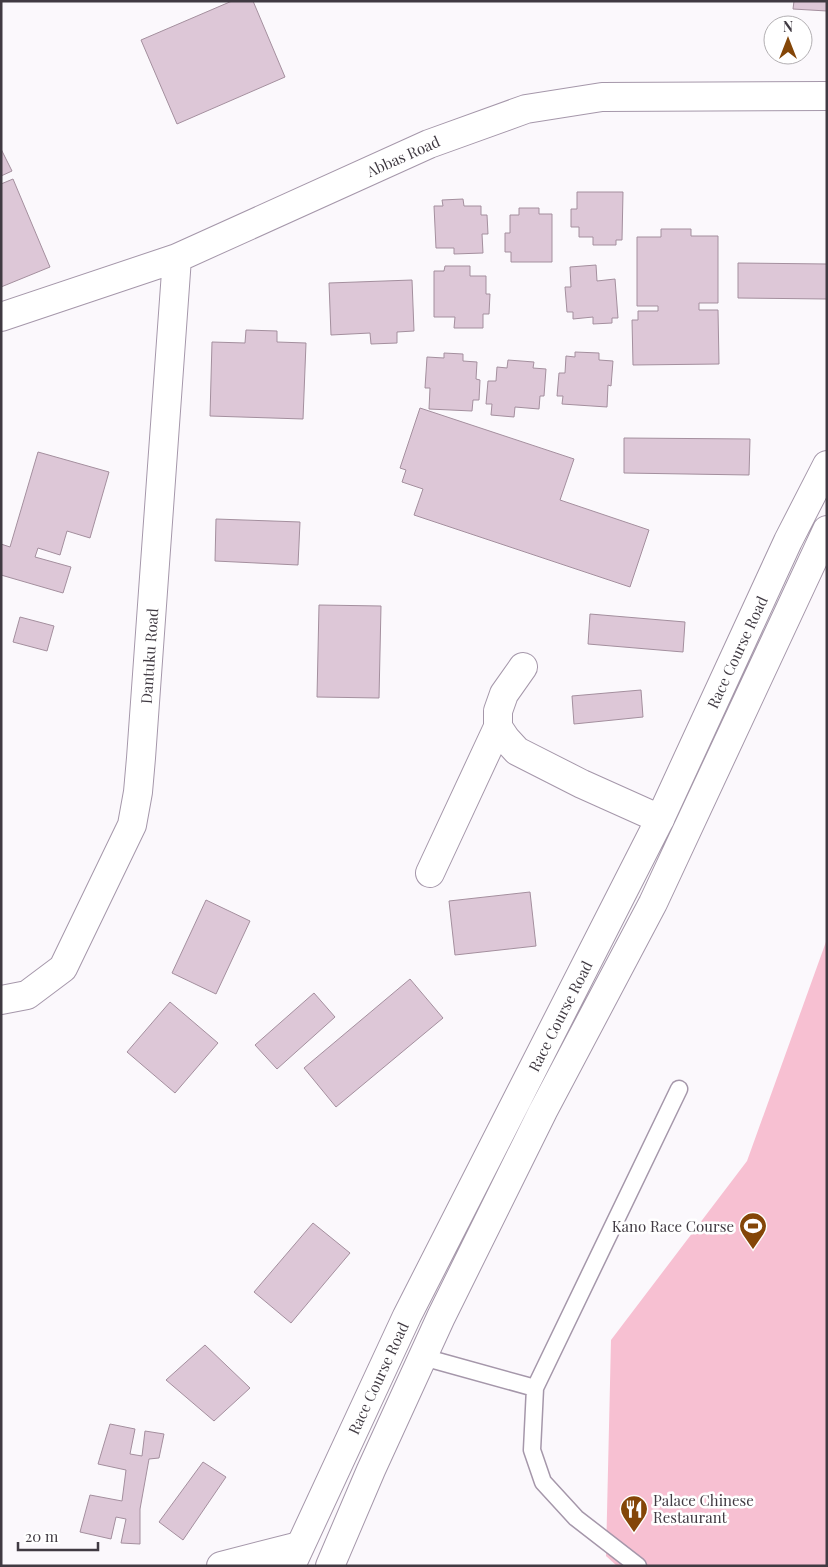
<svg xmlns="http://www.w3.org/2000/svg" width="828" height="1567" viewBox="0 0 828 1567" font-family="'Playfair Display',serif">
  <style>
    .green { fill: #f7c0d2 }
    .building { fill: #ddc7d7; stroke: #a48f9e }
    .lines { fill: none; stroke-linecap: round; stroke-linejoin: round }
    .lane-casing { stroke: #a597aa; stroke-width: 19 }
    .street-casing { stroke: #a597aa; stroke-width: 30 }
    .secondary-casing { stroke: #a597aa; stroke-width: 30 }
    .lane { stroke: #fff; stroke-width: 16 }
    .street { stroke: #fff; stroke-width: 28 }
    .secondary { stroke: #fff; stroke-width: 28 }
    .labels { text-anchor: middle; dominant-baseline: central; stroke-width: 5; stroke-linejoin: round; paint-order: stroke }
    .street-label { font-size: 15px; fill: #403a42; stroke: #fff }
    .poi-label { font-size: 15px; fill: #403a42; stroke: #fff; text-anchor: end }
  </style>
  <rect width="100%" height="100%" fill="#fbf8fc"/>
  <!-- green -->
  <path class="green" d="M827,939v627h-210l-11,-10 5,-216 136,-179z"/>
  <!-- building -->
  <path class="building" d="M232,1h21l32,76 -108,47 -36,-84z
    M794,1h33v10l-34,-2z
    M1,149l11,22 -11,5z
    M13,179l37,88 -49,20v-103z
    M577,192h46l-1,48h-6v5h-23v-8h-14v-10h-8v-18h6z
    M463,199l1,7h17v9h6l1,19h-6l1,19 -29,1v-6h-18l-2,-42h9l-1,-6z
    M519,208h20v6h13v48h-41v-10h-6v-19h5v-18h9z
    M661,229h30v7h27v67h-19v7h19l1,54 -86,1 -1,-45h6v-9h20v-5h-21v-69h24z
    M738,263l89,1v35l-89,-1z
    M596,265l1,16 18,-2 3,39h-6v5l-19,1v-7l-20,2v-7h-6l-2,-25h6l-1,-20z
    M445,266h25v10h16v18h4l-1,20h-6v14h-29l1,-11h-21v-46h10z
    M412,280l2,51 -17,1v11l-26,1 -1,-11 -39,2 -2,-52z
    M246,330l31,1v11l29,1 -3,76 -93,-3 2,-74 33,1z
    M575,352l24,1v7l14,1 -2,25 -3,-1 -1,22 -45,-3 1,-8h-6l2,-23h6l1,-17 9,1z
    M444,353l19,1v7l14,1 -1,17 4,1 -1,20h-6l-1,11 -43,-2 1,-21h-5l2,-31 17,1z
    M508,360l26,2 -1,6 13,1 -2,27h-4l-1,13 -24,-2 -1,10 -23,-2 1,-11h-6l2,-23h8l1,-14 10,1z
    M420,408l154,51 -14,41 89,30 -19,57 -216,-72 9,-26 -21,-7 4,-12 -6,-2z
    M624,438l126,1 -1,36 -125,-2z
    M38,452l71,20 -19,66 -23,-7 -7,24 -22,-7 -3,9 36,10 -8,26 -62,-18v-31l9,3z
    M216,519l84,3 -2,43 -83,-4z
    M319,605l62,1 -2,92 -62,-1z
    M590,614l95,8 -2,30 -95,-8z
    M20,617l34,9 -7,25 -34,-9z
    M641,690l2,27 -69,7 -2,-28z
    M530,892l6,54 -81,9 -6,-54z
    M206,900l44,21 -34,73 -44,-21z
    M410,979l33,39 -107,89 -32,-39z
    M314,993l21,24 -58,52 -22,-24z
    M170,1002l48,41 -43,50 -48,-41z
    M313,1223l37,30 -59,70 -37,-31z
    M205,1345l45,43 -36,33 -48,-41z
    M110,1424l25,5 -5,25 12,2 3,-25 19,3 -5,24 -10,1 -9,50v35l-19,-1 5,-24 -10,-2 -5,22 -31,-7 10,-37 32,6 4,-31 -28,-6z
    M203,1462l23,15 -43,63 -24,-18z"/>
  <g class="lines">
    <!-- lane casing -->
    <g class="lane-casing">
      <path id="lane" d="M423,1357l112,31 144,-299
        M535,1388l-3,62 11,32 33,36 62,48"/>
    </g>
    <!-- street casing -->
    <g class="street-casing">
      <path id="street" d="M1,317l176,-59 252,-114 97,-35 76,-12 225,-1
        M523,667l-19,27 -6,17v16l8,12 11,12 65,33 78,35
        M430,873l68,-146
        M1,1000l26,-5 36,-27 69,-143 6,-33 3,-34 36,-500
        M221,1566l78,-20"/>
    </g>
    <!-- secondary casing -->
    <g class="secondary-casing">
      <path id="secondary" d="M291,1566l116,-250 253,-497 128,-278 39,-76
        M330,1566l41,-96 70,-153 102,-206 110,-208 174,-373"/>
    </g>
    <!-- lane -->
    <use href="#lane" class="lane"/>
    <!-- street -->
    <use href="#street" class="street"/>
    <!-- secondary -->
    <use href="#secondary" class="secondary"/>
  </g>
  <!-- icons -->
  <defs>
    <g id="stadium-pin" transform="scale(1.4375)"><path d="M0 17L-7.5 6A9.5 9.5 0 1 1 7.5 6Z" fill="#844608" stroke="#fff"/><path d="M0-5a6.5 5 0 1 0 0 10a6.5 5 0 1 0 0-10ZM-3.5-1.8h7v3.6h-7Z" fill="#fff"/></g>
    <g id="restaurant-pin" transform="scale(1.4375)"><path d="M0 17L-7.5 6A9.5 9.5 0 1 1 7.5 6Z" fill="#844608" stroke="#fff"/><path d="M-5-6h1v4h1v-4h1v4h1v-4h1v5L-1.5 .5V6h-2V.5L-5-1ZM5-6V6H3V1.5H1.5Q1.5-4 5-6Z" fill="#fff"/></g>
  </defs>
  <g fill-rule="evenodd">
    <use href="#stadium-pin" x="753" y="1226"/>
    <use href="#restaurant-pin" x="634" y="1509"/>
  </g>
  <g class="labels">
    <!-- street labels -->
    <g class="street-label">
      <text transform="translate(403 156) rotate(-24)">Abbas Road</text>
      <text transform="translate(737 652) rotate(-65)">Race Course Road</text>
      <text transform="translate(149 656) rotate(-86)">Dantuku Road</text>
      <text transform="translate(560 1016) rotate(-63)">Race Course Road</text>
      <text transform="translate(378 1378) rotate(-65)">Race Course Road</text>
    </g>
    <!-- poi labels -->
    <g class="poi-label">
      <text x="734" y="1226">Kano Race Course</text>
      <text x="653" y="1500" text-anchor="start">Palace Chinese<tspan x="653" dy="17">Restaurant</tspan></text>
    </g>
  </g>
  <!-- border -->
  <rect width="828" height="1567" fill="none" stroke="#403a42" stroke-width="5"/>
  <!-- north arrow -->
  <g transform="translate(788 40)"><circle r="24" fill="#ffffff" stroke="#b3b0b3"/>
  <path d="M0-4L9 19L0 12L-9 19Z" fill="#844608"/>
  <text y="-8" font-size="14" font-weight="bold" text-anchor="middle" fill="#403a42">N</text>
  </g>
  <!-- scale -->
  <path d="M18 1542v8h80v-8" fill="none" stroke="#403a42" stroke-width="2.5"/>
  <text x="25" y="1542" font-size="15" fill="#403a42" stroke="#ffffff" stroke-width="4" paint-order="stroke">20 m</text>
</svg>
